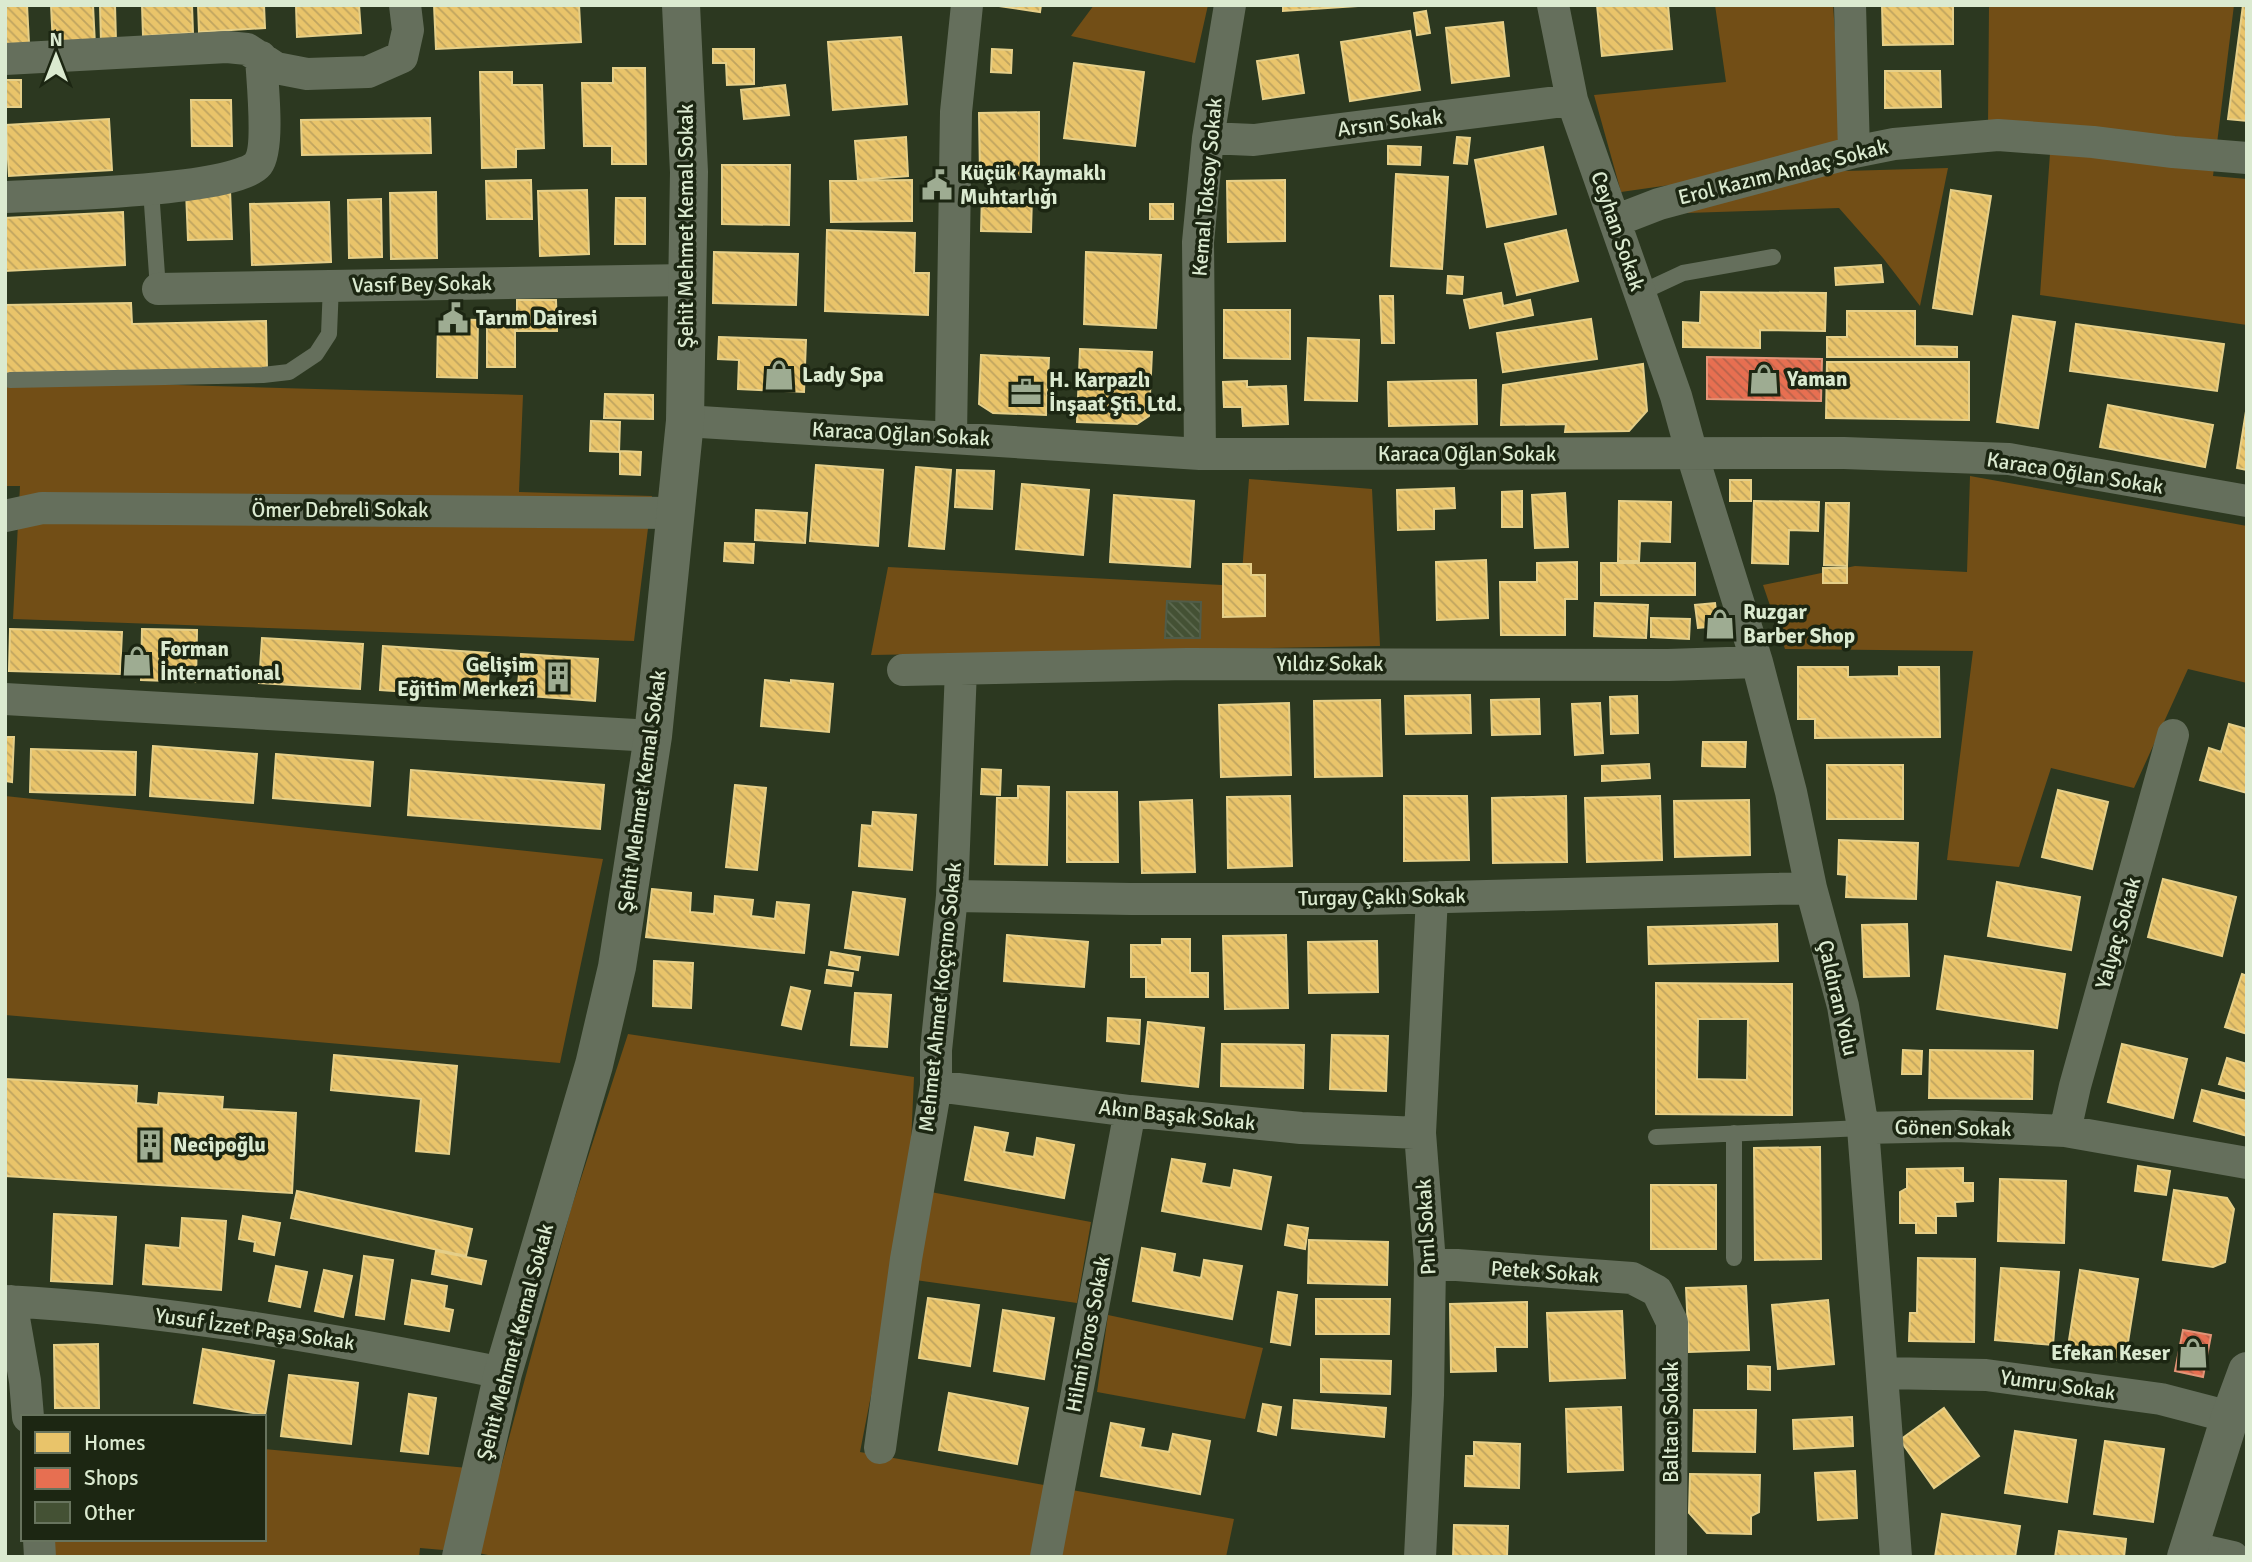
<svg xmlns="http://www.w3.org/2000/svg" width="2252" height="1562" viewBox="0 0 2252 1562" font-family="Signika,sans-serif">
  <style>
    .grass { fill: #724e16 }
    .homes { fill: url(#homes-back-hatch); stroke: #e5cf89; stroke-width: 2; fill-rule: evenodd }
    .shops { fill: url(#shops-back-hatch); stroke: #e39477; stroke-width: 2 }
    .building { fill: url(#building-back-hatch); stroke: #515c48; stroke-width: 2 }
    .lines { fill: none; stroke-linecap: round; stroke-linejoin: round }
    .lane { stroke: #656f5c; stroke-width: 16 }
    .street { stroke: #656f5c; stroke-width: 32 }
    .secondary { stroke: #656f5c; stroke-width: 38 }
    .labels { text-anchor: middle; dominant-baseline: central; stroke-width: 7; stroke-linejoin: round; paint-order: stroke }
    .street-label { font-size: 21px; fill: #dbead0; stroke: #1c2612 }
    .poi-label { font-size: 21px; font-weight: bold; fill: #dbead0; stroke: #1c2612; text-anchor: start }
  </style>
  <defs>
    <pattern id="homes-back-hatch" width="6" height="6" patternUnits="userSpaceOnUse" patternTransform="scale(1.75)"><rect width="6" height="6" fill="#e9c46a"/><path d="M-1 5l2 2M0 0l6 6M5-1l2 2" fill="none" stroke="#bfa45f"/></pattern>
    <pattern id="shops-back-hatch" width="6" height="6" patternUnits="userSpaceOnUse" patternTransform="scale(1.75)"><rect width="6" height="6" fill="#e76f51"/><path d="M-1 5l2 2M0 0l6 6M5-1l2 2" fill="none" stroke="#b6634b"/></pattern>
    <pattern id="building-back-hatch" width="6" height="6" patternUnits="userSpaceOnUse" patternTransform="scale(1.75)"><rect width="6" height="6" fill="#445134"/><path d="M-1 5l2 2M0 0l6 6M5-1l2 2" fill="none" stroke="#5e6a50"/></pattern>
  </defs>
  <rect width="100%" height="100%" fill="#2c3820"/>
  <!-- grass -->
  <path class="grass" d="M1094,5h114l-13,58 -124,-27z
    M1715,5h118l12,166 103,-3 -28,138 -37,-48 -44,-50 -153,5 -16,-28 -49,7 -27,-97 132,-13z
    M1989,5h245l-21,171 34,3v146l-207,-30 12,-170 -64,1z
    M5,380l518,15 -4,97 133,4 -18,145 -621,-22 7,-133h-15z
    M1970,476l277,50v157l-59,-14 -54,119 -83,-20 -32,99 -72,-7 26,-209 -188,-2 -22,-64 92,-19 112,6z
    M1249,479l123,10 8,157 -509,9 17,-88 353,19z
    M5,796l598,63 -43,204 -555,-48z
    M628,1034l286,43 -5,111 182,34 -14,81 -183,-26 -34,175 374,67 -8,38h-728l-20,-4 -58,-5 -1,9h-364l-1,-18h210v-90l236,22 71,-262z
    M1108,1315l155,33 -18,71 -148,-27z"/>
  <!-- homes -->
  <path class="homes" d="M5,5h22l2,38 -24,1z
    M51,5h42l2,40 -42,1z
    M100,5h15l1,36 -15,1z
    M142,5h50l1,28 -50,3z
    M198,5h66l1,23 -66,4z
    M296,5h63l2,28 -64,4z
    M434,5h145l2,37 -145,7z
    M992,5h49l-1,7z
    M1283,5h74v1l-74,5z
    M1597,5h71l4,44 -70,7z
    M1882,5h71v39l-70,1z
    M2243,5h4v116l-19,-2z
    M1426,11l4,22 -13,2 -3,-22z
    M1503,22l6,54 -57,7 -6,-55z
    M1410,31l10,59 -70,11 -9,-59z
    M901,37l6,67 -74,6 -5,-68z
    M713,49h41v35l-27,1 -1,-22h-13z
    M992,49l20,1 -1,23 -20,-1z
    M1298,55l6,38 -41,6 -6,-38z
    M1074,63l70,9 -9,74 -71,-8z
    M613,68h32l1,96h-34v-18h-28l-2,-63h31z
    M1885,71h55l1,36 -56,1z
    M480,72h32v13h30l2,63 -28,1v18l-34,1z
    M5,80h16v27h-16z
    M785,85l4,30 -45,4 -3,-29z
    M191,100h40l1,46h-40z
    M1039,112v63l-59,1 -1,-63z
    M430,118l1,35 -129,2 -1,-35z
    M109,119l3,51 -103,6 -3,-51z
    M906,137l2,39 -50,4 -3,-39z
    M1457,137l13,1 -3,26 -13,-1z
    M1388,146l33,1 -1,18 -32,-1z
    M1543,147l13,67 -69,13 -12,-67z
    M722,165h68l-1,60 -67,-1z
    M1396,174l52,3 -6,92 -51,-3z
    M531,180l1,39h-45l-1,-38z
    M912,180v41l-81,1 -1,-41z
    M1285,180v61l-57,1 -1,-61z
    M230,190l2,49 -44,1 -2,-49z
    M587,190l2,64 -49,2 -2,-65z
    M1951,190l40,6 -19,118 -39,-6z
    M436,192l1,66 -46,1 -1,-66z
    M982,194l50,2 -1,36 -50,-1z
    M616,198h29v46h-30z
    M381,199l1,58 -33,1 -1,-58z
    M329,202l2,60 -79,3 -2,-61z
    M1150,204h23v15h-23z
    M123,212l2,53 -120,6v-53z
    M827,230l88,3 -1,40h15l-1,42 -103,-4z
    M1566,230l12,51 -61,14 -12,-51z
    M714,252l84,2 -2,51 -83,-2z
    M1086,252l75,3 -5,73 -72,-4z
    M1881,265l2,17 -47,3 -1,-17z
    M1448,276l15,1 -1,17 -15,-1z
    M1701,292l125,1 -1,38 -65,-1v18l-77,-1v-25l17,1z
    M1501,293l2,13 27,-6 3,15 -63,13 -6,-28z
    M1380,296h13l1,47h-12z
    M517,300h39l1,31h-40z
    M131,303l1,21 134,-3 1,47 -262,5v-68z
    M1224,310h66v49l-66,-1z
    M1847,311h68v35l42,1v10h-130v-20h20z
    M515,316v51h-28v-50z
    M2013,316l42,6 -17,106 -41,-6z
    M438,319l40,1 -1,58 -40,-1z
    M1591,319l6,40 -94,13 -6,-39z
    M2076,324l148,20 -7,47 -147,-20z
    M719,337l87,3 -2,52 -66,-3 1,-29 -21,-1z
    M1308,338l51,2 -2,61 -52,-1z
    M1080,349l72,3 -3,64 -12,8 -60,-2z
    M981,355l68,3 -3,57 -53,-2 -14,-9z
    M1827,362h142v58l-143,-2z
    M1643,364l4,47 -18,20 -64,1 1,-8 -65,1 2,-40z
    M1476,380l1,44 -88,2 -1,-44z
    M1247,381v6l39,-1 2,38 -45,2 -1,-19h-18l-1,-25z
    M605,394l48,1v24l-49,-1z
    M2108,405l105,20 -8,42 -105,-20z
    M2247,405v65l-10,-2z
    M591,421l29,1 -1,30 -29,-1z
    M620,451l21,1 -1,23 -20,-1z
    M816,465l67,5 -5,76 -68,-5z
    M916,467l35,3 -7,79 -35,-3z
    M957,470l37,1 -2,38 -37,-2z
    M1730,480h21v21h-21z
    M1022,484l67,6 -6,65 -67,-6z
    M1454,488l1,20 -21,1v20l-36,1 -1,-40z
    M1522,491v36h-20v-35z
    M1565,493l3,54 -33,1 -3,-53z
    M1114,495l80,6 -4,66 -80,-5z
    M1619,501l52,1 -1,40 -30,-1 -1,20h-21z
    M1754,501l65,1 -1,29 -29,-1 -1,34 -36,-1z
    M1826,503h23l-2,63 -23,-1z
    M756,510l51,3 -2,30 -50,-3z
    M725,543l29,1 -1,19 -29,-2z
    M1486,560l2,58 -51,2 -1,-58z
    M1577,562v37h-12v36h-64l-1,-53h37v-19z
    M1601,563h94v32h-94z
    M1223,564h28v11h14v41l-42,1z
    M1823,568h24v15h-24z
    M1595,603l53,2 -2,33 -52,-2z
    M1715,603l3,23 -20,2 -3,-23z
    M1651,618l39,1 -1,20 -38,-2z
    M10,629l112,3 -2,42 -111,-3z
    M142,629l55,1 -1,52 -55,-2z
    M262,638l101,6 -3,45 -101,-6z
    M383,646l107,7 -3,44 -107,-7z
    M521,654l77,5 -3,42 -78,-6z
    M1798,667h50v10l51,-1v-9h40l1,70 -125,1v-19h-17z
    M765,680l26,3v-3l42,4 -4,48 -68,-6z
    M1470,695l1,38 -65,1 -1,-38z
    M1637,696l1,37 -27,1 -1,-37z
    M1539,699l1,35 -48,1 -1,-35z
    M1380,700l2,76 -67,1 -1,-76z
    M1289,703l2,72 -70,2 -2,-72z
    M1600,703l3,50 -28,2 -3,-51z
    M2229,724l18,5v64l-47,-13 9,-32 12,4z
    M5,737h9l-2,45 -7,-1z
    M1703,742h43l-1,25 -43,-1z
    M153,746l104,8 -4,49 -103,-7z
    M31,749l105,3 -1,43 -105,-3z
    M276,754l97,8 -3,44 -97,-8z
    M1649,764l1,14 -48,3v-15z
    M1827,765h76v54h-76z
    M982,769l19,1 -1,25 -19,-1z
    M411,770l193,15 -4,44 -192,-14z
    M735,785l31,3 -9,82 -31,-3z
    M1018,786l31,1 -2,78 -52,-1 2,-66h21z
    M2058,790l50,12 -16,67 -50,-12z
    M1067,792h50l1,70h-51z
    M1290,796l2,70 -64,2 -1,-71z
    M1404,796h63l2,64 -65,1z
    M1566,796l1,66 -74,1 -1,-65z
    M1660,796l2,64 -75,2 -2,-64z
    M1192,800l3,72 -53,1 -2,-71z
    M1749,800l1,55 -75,2 -1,-56z
    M873,812l43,3 -4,55 -53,-4 3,-41 10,1z
    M1839,840l79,3 -2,56 -70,-2 1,-22 -9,-1z
    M2163,879l73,18 -14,59 -74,-19z
    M1997,882l83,15 -9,53 -83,-14z
    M652,889l39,4 -1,19 24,2 1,-18 38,4 -2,16 24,3 2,-17 32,3 -5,48 -158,-16z
    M853,892l52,7 -7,56 -53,-7z
    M1777,924l1,37 -129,3 -1,-37z
    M1907,924l2,52 -45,1 -2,-52z
    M1007,935l81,7 -4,45 -80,-6z
    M1286,935l2,73 -63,1 -2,-73z
    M1162,939h28v34h18v24h-62v-20h-15v-32h31z
    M1377,941l1,51 -69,1 -1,-51z
    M831,952l29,5 -2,13 -29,-5z
    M1945,956l120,18 -8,54 -120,-19z
    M654,961l39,2 -2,45 -38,-2z
    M827,970l26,3 -2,13 -26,-3z
    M2242,974l5,2v58l-22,-7z
    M1656,983l136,1v131l-136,-1zM1698,1019h50l-1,61 -50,-1z
    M791,987l19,4 -9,38 -19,-4z
    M855,993l36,2 -4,52 -36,-2z
    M1108,1018l32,2 -1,24 -32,-3z
    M1148,1022l56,6 -6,59 -56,-6z
    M1332,1035l56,1 -2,55 -56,-2z
    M1222,1044l82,1 -1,43 -82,-2z
    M2122,1044l65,15 -14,59 -65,-16z
    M1903,1050l19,1 -1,23h-19z
    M1930,1050l103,1 -1,48 -103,-1z
    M334,1055l123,11 -8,88 -33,-3 5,-52 -90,-9z
    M2227,1058l20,6v28l-28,-8z
    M5,1079l132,7 -1,17 22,2 1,-12 64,4 -1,12 74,4 -4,80 -287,-17z
    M2202,1090l45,11v35l-53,-15z
    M975,1127l33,6 -4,19 30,5 3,-19 37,7 -10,53 -99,-18z
    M1820,1147l1,112 -66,1 -1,-112z
    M1172,1159l33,5 -4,19 30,5 3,-18 37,7 -10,52 -99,-18z
    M2138,1166l32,5 -4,24 -31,-4z
    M1963,1168v15h10v18l-18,1 1,14h-20v17h-20v-10h-16v-31l7,-4v-19z
    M2000,1179l66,2 -2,62 -66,-2z
    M1651,1185h65v64h-65z
    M2174,1190l53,8 7,11 -9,53 -12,5 -50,-7z
    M297,1191l175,38 -6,27 -175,-38z
    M54,1214l62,3 -4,67 -61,-3z
    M243,1216l37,7 -6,32 -20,-4 1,-9 -16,-3z
    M182,1218l44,3 -5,69 -78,-6 3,-39 34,3z
    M1288,1225l20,3 -3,21 -20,-4z
    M1309,1240l79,2 -1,43 -79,-2z
    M1142,1248l33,6 -3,18 29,6 3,-18 38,6 -10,53 -99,-18z
    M436,1251l50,10 -5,23 -49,-10z
    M364,1256l29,4 -9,59 -28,-4z
    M1918,1258l57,1 -1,83 -65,-1 1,-28h7z
    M276,1266l31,6 -7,35 -31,-6z
    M2001,1268l58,4 -6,73 -58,-5z
    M324,1270l28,6 -9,41 -28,-6z
    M2080,1270l58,9 -13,82 -58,-8z
    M412,1280l35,6 -3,22 9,2 -4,21 -44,-7z
    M1746,1286l3,64 -60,2 -3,-64z
    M1278,1292l19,3 -7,50 -19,-3z
    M928,1298l51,7 -9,61 -51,-8z
    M1316,1299h74l-1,35h-73z
    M1828,1300l6,64 -56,5 -6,-64z
    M1527,1302v45h-32l1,24 -45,1 -1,-68z
    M1003,1310l51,8 -10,61 -50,-8z
    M1622,1311l3,67 -75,3 -3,-68z
    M98,1344l1,64h-44l-1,-63z
    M203,1349l71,12 -9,54 -71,-12z
    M1321,1359l70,2 -1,33 -69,-2z
    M1748,1366l22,1v23l-22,-1z
    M289,1375l69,8 -7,61 -70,-8z
    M949,1393l79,15 -11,56 -78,-14z
    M409,1394l27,4 -8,56 -27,-3z
    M1294,1400l92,8 -2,29 -92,-9z
    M1263,1404l18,3 -5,28 -18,-4z
    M1621,1407l2,63 -55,2 -2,-63z
    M1944,1408l35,48 -45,32 -34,-48z
    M1694,1410h62l-1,42 -62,-1z
    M1852,1417l1,29 -59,3 -1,-29z
    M1111,1423l33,6 -4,18 29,5 4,-18 37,7 -10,53 -99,-18z
    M2015,1431l61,9 -9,62 -62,-9z
    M2105,1441l59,8 -11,73 -59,-8z
    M1474,1442l46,2 -1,44 -54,-2 1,-30h8z
    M1855,1471l2,47 -39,2 -3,-47z
    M1690,1474l70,1 -1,37 -8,4v18l-44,-1 -18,-20z
    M1942,1514l78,12 -5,31h-80z
    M1454,1525l54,1 -1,31h-54z
    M2059,1531l67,8 -2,18h-69z"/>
  <!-- shops -->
  <path class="shops" d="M1707,357l115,2 -1,42 -114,-2z
    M2183,1330l28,5 -8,42 -28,-6z"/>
  <!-- building -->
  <path class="building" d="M1167,601l34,1 -1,36h-35z"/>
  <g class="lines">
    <!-- lane -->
    <path class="lane" d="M151,190l7,99
      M1640,293l43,-20 90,-16
      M10,380l253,-5 26,-3 27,-18 13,-20 2,-49
      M1734,1133v125
      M1656,1137l207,-9"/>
    <!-- street -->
    <path class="street" d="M1553,5l19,95 104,296 16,58 65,208 34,130 20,96 32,118 20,122 33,429
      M1850,5l4,147
      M5,59l222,-12 20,2 29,19 31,6 61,-2 34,-15 6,-27 -3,-25
      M1208,138l46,2 318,-40
      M5,197c42,-2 232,-6 253,-33 12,-16 4,-85 3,-107
      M1615,221l44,-17 195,-52 40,-8 104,-9 95,7 80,10 74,6
      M158,289l529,-9
      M685,421l515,33 644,-1 165,6 238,42
      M951,437l5,-325 11,-107
      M1200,454l-2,-212 10,-104 22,-133
      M5,516l37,-8 634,5
      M903,670l284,-6 481,1 89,-3
      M5,699l648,37
      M952,896l179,3h237l443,-11
      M936,1086l194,25 171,17 119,5
      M1863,1128l93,-2 109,5 182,32
      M2065,1131l10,-45 98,-351
      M1430,1263l202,15 25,13 15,31 -1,235
      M5,1301c168,9 334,39 498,72
      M11,1301l14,80 3,36
      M1883,1373l103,2 175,24 69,18
      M880,1448l26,-189 30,-173v-36l16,-154 9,-227
      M39,1539l1,18
      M2189,1547l44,10
      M1046,1557l84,-446
      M1420,1557l8,-162 2,-132 -10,-130 12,-236"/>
    <!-- secondary -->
    <path class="secondary" d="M461,1557l42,-184 91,-308 23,-98 36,-231 32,-315 4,-249 -8,-167
      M2186,1557l44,-140 17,-46"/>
  </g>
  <!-- icons -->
  <defs>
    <g id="civic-bare" transform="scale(2.415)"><path d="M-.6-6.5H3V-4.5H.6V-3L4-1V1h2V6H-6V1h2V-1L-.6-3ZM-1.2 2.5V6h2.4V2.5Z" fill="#9eac92" stroke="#1c2612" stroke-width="2.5" paint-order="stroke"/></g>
    <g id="shop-bare" transform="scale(2.415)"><path d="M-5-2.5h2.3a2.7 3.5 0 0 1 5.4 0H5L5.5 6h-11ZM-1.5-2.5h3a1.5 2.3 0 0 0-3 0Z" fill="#9eac92" stroke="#1c2612" stroke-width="2.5" paint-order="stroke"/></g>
    <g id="office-bare" transform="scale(2.415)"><path d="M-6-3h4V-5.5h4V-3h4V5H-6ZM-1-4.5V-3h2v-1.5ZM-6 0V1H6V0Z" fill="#9eac92" stroke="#1c2612" stroke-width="2.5" paint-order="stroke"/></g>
    <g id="building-bare" transform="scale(2.415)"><path d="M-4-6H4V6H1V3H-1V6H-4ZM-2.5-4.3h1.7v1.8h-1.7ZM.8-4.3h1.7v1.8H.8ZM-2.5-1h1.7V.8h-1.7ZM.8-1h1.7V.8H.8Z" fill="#9eac92" stroke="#1c2612" stroke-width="2.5" paint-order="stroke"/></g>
  </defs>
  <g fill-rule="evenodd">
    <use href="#civic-bare" x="937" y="185"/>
    <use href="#civic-bare" x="453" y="318"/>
    <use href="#shop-bare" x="779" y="375"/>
    <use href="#shop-bare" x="1764" y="379"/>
    <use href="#office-bare" x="1026" y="392"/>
    <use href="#shop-bare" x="1720" y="624"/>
    <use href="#shop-bare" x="137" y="661"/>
    <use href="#building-bare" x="558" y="677"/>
    <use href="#building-bare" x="150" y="1145"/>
    <use href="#shop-bare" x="2193" y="1353"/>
  </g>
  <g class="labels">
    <!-- street labels -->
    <g class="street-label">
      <text transform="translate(1390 123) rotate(-7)">Arsın Sokak</text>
      <text transform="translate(1783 172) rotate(-14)">Erol Kazım Andaç Sokak</text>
      <text transform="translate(1207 187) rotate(-85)">Kemal Toksoy Sokak</text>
      <text transform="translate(686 226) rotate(-90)">Şehit Mehmet Kemal Sokak</text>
      <text transform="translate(1618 231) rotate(71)">Ceyhan Sokak</text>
      <text transform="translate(422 284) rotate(-1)">Vasıf Bey Sokak</text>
      <text transform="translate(901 434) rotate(3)">Karaca Oğlan Sokak</text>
      <text x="1467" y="454">Karaca Oğlan Sokak</text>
      <text transform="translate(2075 473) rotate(9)">Karaca Oğlan Sokak</text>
      <text x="340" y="510">Ömer Debreli Sokak</text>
      <text x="1330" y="664">Yıldız Sokak</text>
      <text transform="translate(642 791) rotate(-82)">Şehit Mehmet Kemal Sokak</text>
      <text transform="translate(1382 897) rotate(-1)">Turgay Çaklı Sokak</text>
      <text transform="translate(2118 933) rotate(-74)">Yalyaç Sokak</text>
      <text transform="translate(940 997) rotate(-84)">Mehmet Ahmet Koççıno Sokak</text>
      <text transform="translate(1838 998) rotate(77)">Çaldıran Yolu</text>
      <text transform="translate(1177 1115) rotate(6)">Akın Başak Sokak</text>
      <text transform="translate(1953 1128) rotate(1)">Gönen Sokak</text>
      <text transform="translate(1426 1227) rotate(-93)">Pırıl Sokak</text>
      <text transform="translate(1545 1272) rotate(4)">Petek Sokak</text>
      <text transform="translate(255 1329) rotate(8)">Yusuf İzzet Paşa Sokak</text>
      <text transform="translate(1088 1334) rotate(-79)">Hilmi Toros Sokak</text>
      <text transform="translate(515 1342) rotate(-75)">Şehit Mehmet Kemal Sokak</text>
      <text transform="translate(2058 1385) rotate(8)">Yumru Sokak</text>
      <text transform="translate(1671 1422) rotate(-90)">Baltacı Sokak</text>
    </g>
    <!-- poi labels -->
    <g class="poi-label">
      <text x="960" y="173">Küçük Kaymaklı<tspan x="960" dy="24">Muhtarlığı</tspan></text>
      <text x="476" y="318">Tarım Dairesi</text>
      <text x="802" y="375">Lady Spa</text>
      <text x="1787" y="379">Yaman</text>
      <text x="1049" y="380">H. Karpazlı<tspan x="1049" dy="24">İnşaat Şti. Ltd.</tspan></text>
      <text x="1743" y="612">Ruzgar<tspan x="1743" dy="24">Barber Shop</tspan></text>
      <text x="160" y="649">Forman<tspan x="160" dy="24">İnternational</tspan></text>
      <text x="535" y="665" text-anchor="end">Gelişim<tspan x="535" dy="24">Eğitim Merkezi</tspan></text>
      <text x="173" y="1145">Necipoğlu</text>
      <text x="2170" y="1353" text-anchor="end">Efekan Keser</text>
    </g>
  </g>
  <!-- border -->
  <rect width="2252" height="1562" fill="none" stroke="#dbead0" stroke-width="14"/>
  <!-- legend -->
  <rect x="21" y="1415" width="245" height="126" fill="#1c2612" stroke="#68745e" stroke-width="2"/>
  <rect x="35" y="1432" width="35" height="21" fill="#e9c46a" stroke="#68745e" stroke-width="2"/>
  <text x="84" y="1450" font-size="21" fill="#dbead0">Homes</text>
  <rect x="35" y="1468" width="35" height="21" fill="#e76f51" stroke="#68745e" stroke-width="2"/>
  <text x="84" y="1485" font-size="21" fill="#dbead0">Shops</text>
  <rect x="35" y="1502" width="35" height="21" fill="#445134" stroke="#68745e" stroke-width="2"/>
  <text x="84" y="1520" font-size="21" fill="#dbead0">Other</text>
  <!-- north arrow -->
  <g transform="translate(56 56)" stroke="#1c2612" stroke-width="5" paint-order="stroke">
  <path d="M0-5L12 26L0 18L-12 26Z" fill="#dbead0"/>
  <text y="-10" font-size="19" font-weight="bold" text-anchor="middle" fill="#dbead0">N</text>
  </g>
</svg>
